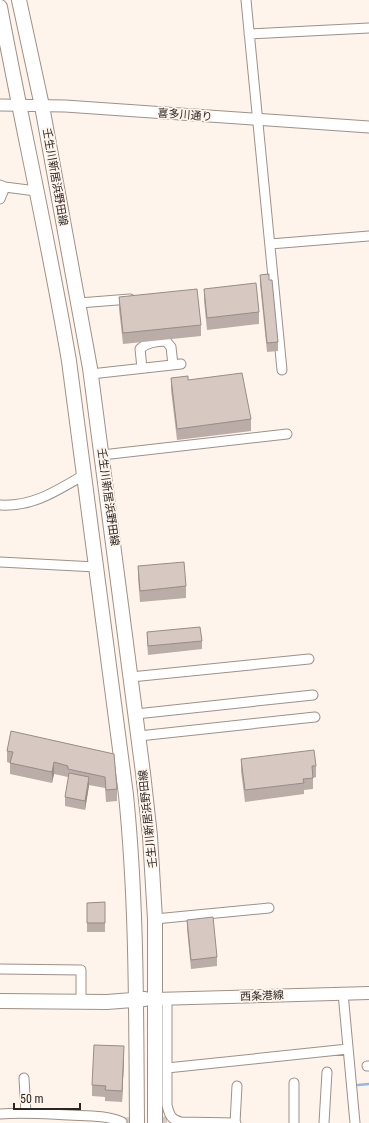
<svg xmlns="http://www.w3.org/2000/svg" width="369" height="1123" viewBox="0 0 369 1123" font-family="'Roboto Condensed','Noto Sans JP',sans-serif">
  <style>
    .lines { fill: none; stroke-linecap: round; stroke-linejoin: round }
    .stream { stroke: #8dbaea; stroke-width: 2.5 }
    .minor-tunnel { stroke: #d4cbc4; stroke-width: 9; stroke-dasharray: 9 4.5; stroke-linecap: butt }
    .minor-casing { stroke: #9d9188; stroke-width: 11 }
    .tertiary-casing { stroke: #9d9188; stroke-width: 13 }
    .secondary-casing { stroke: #9d9188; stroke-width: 14 }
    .primary-casing { stroke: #9d9188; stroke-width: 16 }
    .minor { stroke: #fff; stroke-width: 9 }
    .tertiary { stroke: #fff; stroke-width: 11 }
    .secondary { stroke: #fff; stroke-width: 12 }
    .primary { stroke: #fff; stroke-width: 14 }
    .wall { fill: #baaca7 }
    .shaded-wall { fill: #978c88 }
    .building { fill: #d8c8c2; stroke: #978c88 }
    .labels { text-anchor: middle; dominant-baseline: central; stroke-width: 3.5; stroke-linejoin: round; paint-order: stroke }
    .street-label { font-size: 11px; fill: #2a2622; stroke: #fef4ec }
  </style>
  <rect width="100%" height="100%" fill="#fef4ec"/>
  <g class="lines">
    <!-- stream -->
    <path class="stream" d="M358,1085l11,-1"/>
    <!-- minor-tunnel -->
    <path class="minor-tunnel" d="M122,1122l45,-1"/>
    <!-- minor casing -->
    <g class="minor-casing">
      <path id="minor" d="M246,0l36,370
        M249,34l120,-6
        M0,185l5,2 31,4
        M0,199l5,-12
        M270,244l99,-8
        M79,303l51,-4
        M142,368l-2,-19c7,-7 16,-8 26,-8l5,6 2,18
        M91,374l90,-10
        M102,455l185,-21
        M0,505c33,2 56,-14 84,-30
        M0,562l96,5
        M131,677l178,-18
        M136,714l177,-19
        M139,736l176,-19
        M155,919l114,-11
        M0,969l81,1v32
        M343,993l12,130
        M167,999v106c2,9 4,15 14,17l55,1
        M367,1066h2
        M167,1068l181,-19
        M24,1078l2,35
        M0,1114c23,-2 46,0 69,1 17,1 37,0 53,7
        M235,1123l2,-37
        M294,1123v-40
        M324,1123l3,-51"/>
    </g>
    <!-- tertiary casing -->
    <g class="tertiary-casing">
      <path id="tertiary" d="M0,105l65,1 304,21"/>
    </g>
    <!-- secondary casing -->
    <g class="secondary-casing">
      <path id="secondary" d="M155,999l214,-6"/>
    </g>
    <!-- primary casing -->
    <g class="primary-casing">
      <path id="primary" d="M19,0l23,106 48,262 53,405 7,63 5,83v204
        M0,7c22,118 49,236 69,354l57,434c11,109 10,218 11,328
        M0,1001l107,1 38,-3"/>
    </g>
    <!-- minor -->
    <use href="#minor" class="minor"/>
    <!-- tertiary -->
    <use href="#tertiary" class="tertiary"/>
    <!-- secondary -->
    <use href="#secondary" class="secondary"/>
    <!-- primary -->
    <use href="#primary" class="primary"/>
  </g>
  <!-- wall -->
  <path class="wall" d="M260,275l18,67v9l-11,1 -7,-68z
    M204,289l55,23v12l-52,6 -3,-29z
    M119,297l82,28v11l-78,8 -4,-35z
    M171,378l17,2 63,39v12l-74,9 -6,-50z
    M138,566l48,20v12l-46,4 -2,-25z
    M147,632l55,9v8l-54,6 -1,-14z
    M7,751l107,3 3,35v12l-11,1 -1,-14 -16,-3 -4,25 -20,-4v-9l3,-17v-3l-14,-3 -2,9 -42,-9v-11l-3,-1z
    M241,759l75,7v11l-3,1v11l-9,1v4l-59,8 -4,-31z
    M105,902v30h-18v-29z
    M187,920l30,37v9l-26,3 -4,-40z
    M124,1058l-2,44 -17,-1v-4l-13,-1v-11z"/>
  <!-- shaded-wall -->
  <path class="shaded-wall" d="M54,762v12l-2,9v-11z
    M89,777v9l-4,24v-9z
    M124,1046v12l-2,44v-11z"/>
  <!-- building -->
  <path class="building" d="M269,274v6h3l6,62 -11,1 -7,-68z
    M256,283l3,29 -52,6 -3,-29z
    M197,289l4,36 -78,8 -4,-36z
    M242,373l9,46 -74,10 -6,-51 17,-2v4z
    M184,562l2,24 -46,5 -2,-25z
    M200,627l2,14 -54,5 -1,-14z
    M11,731l103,23 3,35 -11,1 -1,-13 -37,-8v-3l-14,-4 -2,10 -42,-9 3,-11 -6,-1z
    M314,750l2,16h-4l1,12 -10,1 1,4 -59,7 -4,-31z
    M69,773l20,4 -4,24 -20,-4z
    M105,902v21h-18v-20z
    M213,917l4,40 -26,3 -4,-40z
    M94,1045l30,1 -2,45 -17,-1 1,-4 -14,-1z"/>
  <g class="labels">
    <!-- street labels -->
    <g class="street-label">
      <text transform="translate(185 115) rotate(4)">喜多川通り</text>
      <text transform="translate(55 177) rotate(80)">壬生川新居浜野田線</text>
      <text transform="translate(108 497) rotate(82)">壬生川新居浜野田線</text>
      <text transform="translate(148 819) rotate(-96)">壬生川新居浜野田線</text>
      <text transform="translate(262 996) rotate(-2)">西条港線</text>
    </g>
  </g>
  <!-- scale -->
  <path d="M14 1103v6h66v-6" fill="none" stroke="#2a2622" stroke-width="2"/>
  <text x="20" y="1103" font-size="12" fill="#2a2622" stroke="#fef4ec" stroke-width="3" paint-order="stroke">50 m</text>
</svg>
